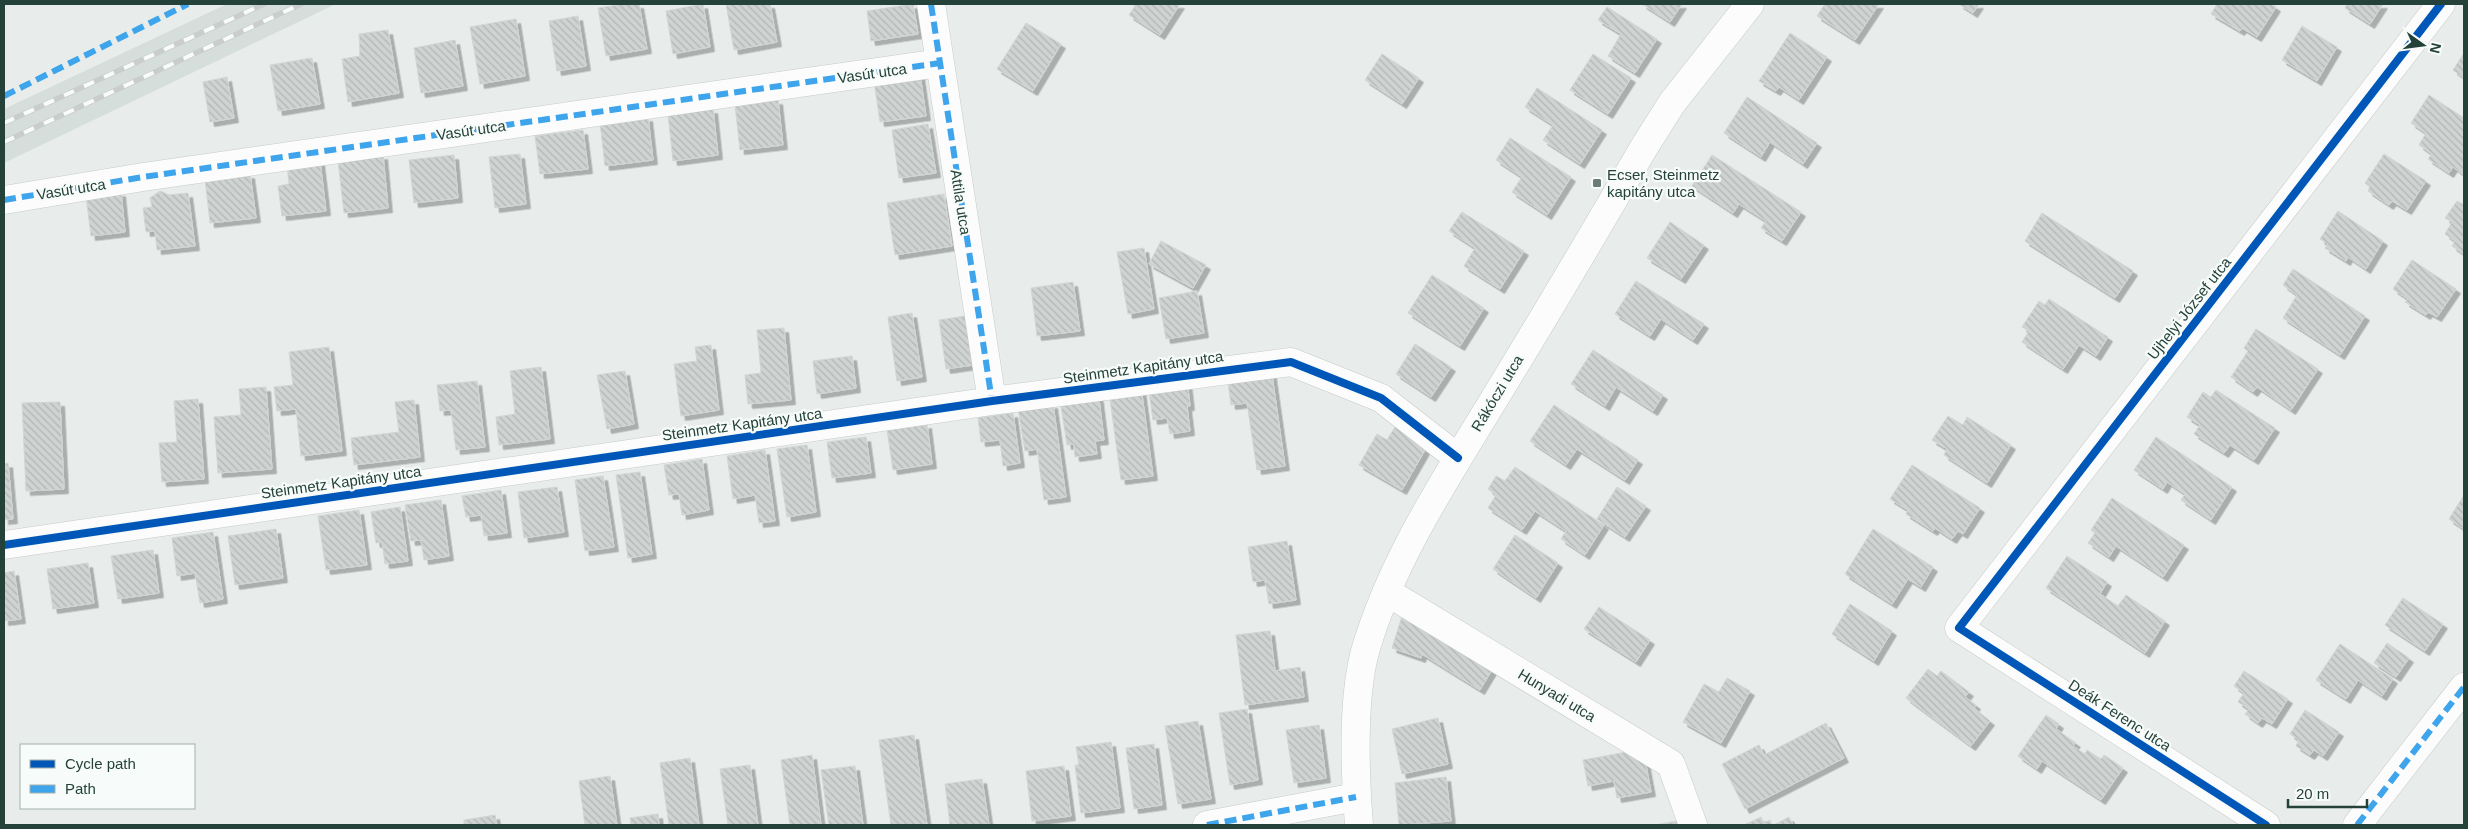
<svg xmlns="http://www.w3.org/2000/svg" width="2468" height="829" viewBox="0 0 2468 829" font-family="Arial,sans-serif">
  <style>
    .built { fill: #d6dedb }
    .building { fill: url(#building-back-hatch); stroke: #d1d6d4; filter: url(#shadow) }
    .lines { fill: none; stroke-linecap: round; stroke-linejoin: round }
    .street-casing { stroke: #c5cac8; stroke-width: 29 }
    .secondary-casing { stroke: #c3cbc8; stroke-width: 29 }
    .street { stroke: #fcfcfc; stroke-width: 28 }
    .secondary { stroke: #fcfcfc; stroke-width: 28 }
    .rail-casing { stroke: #c9cdcc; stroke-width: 5.5 }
    .rail { stroke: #f7fbf9; stroke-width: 4; stroke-dasharray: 11; stroke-linecap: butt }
    .quiet { stroke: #3ea4ec; stroke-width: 6; stroke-dasharray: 12 6; stroke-linecap: butt }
    .cycleway-casing { stroke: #f7fbf9; stroke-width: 11 }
    .cycleway { stroke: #0057b8; stroke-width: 8 }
    .poi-dot { fill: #697e78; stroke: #f7fbf9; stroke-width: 2 }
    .labels { text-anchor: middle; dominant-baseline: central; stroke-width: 4.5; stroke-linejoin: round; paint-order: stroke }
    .street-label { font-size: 15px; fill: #24423a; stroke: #f7fbf9 }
    .poi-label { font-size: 15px; fill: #24423a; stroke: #f7fbf9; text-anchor: start }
  </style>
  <defs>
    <pattern id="building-back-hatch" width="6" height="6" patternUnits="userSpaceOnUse" patternTransform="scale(1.25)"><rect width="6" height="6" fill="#cfd4d2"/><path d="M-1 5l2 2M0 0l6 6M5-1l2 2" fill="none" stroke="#b2b7b5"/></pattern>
    <filter id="shadow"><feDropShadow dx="4.5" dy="4.5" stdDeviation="0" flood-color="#0004"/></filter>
  </defs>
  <rect width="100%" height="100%" fill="#e8edeb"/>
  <!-- built -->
  <path class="built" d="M227,4h109l-332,159v-54z"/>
  <!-- building -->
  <path class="building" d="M625,4h14l8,45 -41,7 -8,-48z
    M703,4l7,43 -37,7 -7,-43z
    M726,4h44l7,38 -43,8z
    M913,4l5,30 -47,7 -4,-30z
    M1132,4h48l-20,31 -31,-20 6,-9z
    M1642,4h40l-12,18z
    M1825,4h54l-24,36 -38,-24z
    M1959,4h20l-6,9z
    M2217,4h54l5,3 -19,30 -15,-9 -2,3 -29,-17z
    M2347,4h36l-13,20 -25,-16z
    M1607,7l50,32 -22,34 -27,-17 13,-22 -23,-14z
    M578,16l8,50 -29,5 -8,-50z
    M516,19l9,57 -45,8 -10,-57z
    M1026,23l35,21 -28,47 -36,-22z
    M2302,26l35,21 -20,34 -35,-21z
    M388,30l11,63 -51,9 -6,-43 18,-3 -1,-22z
    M1790,33l37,24 -28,43 -20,-13 -3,4 -17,-10z
    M455,40l8,46 -42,7 -7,-45z
    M2464,53v25l-11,-8z
    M1382,54l37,24 -17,26 -37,-24z
    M1593,54l38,24 -23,36 -38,-24z
    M312,58l8,46 -42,7 -8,-46z
    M920,74l6,42 -46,6 -6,-41z
    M227,77l7,41 -24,4 -7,-40z
    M1537,88l65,42 -22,34 -37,-24 10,-15 -28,-18z
    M2429,95l35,23v57l-11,-8 -4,6 -21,-14 4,-5 -13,-9 7,-12 -15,-10z
    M1747,97l70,46 -14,21 -33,-22 -9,15 -37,-24z
    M778,100l5,45 -43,5 -5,-45z
    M713,109l5,46 -45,6 -5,-47z
    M648,117l5,43 -48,6 -5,-43z
    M928,124l8,49 -37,5 -7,-48z
    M583,130l5,39 -48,5 -5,-38z
    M1510,138l61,39 -24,38 -35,-23 10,-15 -26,-17z
    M520,154l6,50 -31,4 -6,-51z
    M2384,154l42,27 -19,29 -15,-9 -3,4 -21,-14 2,-4 -5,-4z
    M383,155l5,53 -44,5 -6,-52z
    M454,155l4,43 -44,5 -5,-43z
    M1712,155l89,57 -19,29 -21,-13 5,-7 -27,-17 -6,9 -41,-27z
    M320,161l6,50 -44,5 -4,-30 11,-2 -2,-19z
    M250,174l6,44 -46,5 -5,-44z
    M160,191l9,4 19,-2 7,53 -38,4 -2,-19 -9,1 -3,-24 9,-1 -2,-9z
    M121,192l4,40 -34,4 -5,-40z
    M944,194l8,52 -57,9 -8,-52z
    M2457,201l7,4v49l-12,-8 3,-5 -10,-7 7,-12 -7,-4z
    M2338,211l45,30 -17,28 -18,-12 -2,4 -21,-13 3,-4 -8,-5z
    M1462,212l62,39 -24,38 -36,-23 11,-18 -26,-17z
    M2042,213l91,58 -18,27 -90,-57z
    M1670,222l34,23 -23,34 -34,-21z
    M1161,241l45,24 -13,23 -44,-24z
    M1144,248l10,61 -26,5 -11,-62z
    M2412,260l44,29 -19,28 -9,-5 -2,3 -21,-13 3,-3 -15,-10z
    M2293,269l72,47 -25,39 -57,-37 14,-23 -14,-10z
    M1432,275l52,33 -24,38 -52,-33z
    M1636,281l68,43 -11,16 -32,-21 -11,17 -35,-22z
    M1073,282l7,49 -43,5 -6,-48z
    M1197,291l7,42 -38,6 -7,-41z
    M2049,299l59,38 -12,19 -17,-11 -16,24 -41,-27 7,-11 -7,-4 17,-26 6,4z
    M912,313l10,64 -25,4 -9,-64z
    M965,316l8,49 -27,4 -7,-49z
    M784,328l7,72 -43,4 -3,-29 16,-2 -4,-43z
    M2256,329l62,40 -27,41 -34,-23 -4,5 -22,-15 17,-26 -4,-3z
    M1415,344l36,23 -20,30 -35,-23z
    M711,345l8,65 -38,6 -7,-52 23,-3 -2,-14z
    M329,347l13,104 -41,5 -5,-47 -19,2 -3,-24 19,-2 -4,-33z
    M1593,350l70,45 -10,16 -37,-24 -11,19 -34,-22z
    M852,356l4,32 -39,6 -4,-33z
    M541,367l9,72 -51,6 -3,-28 19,-3 -5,-43z
    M1271,368l14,98 -28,4 -10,-67 -16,2 -4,-31z
    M625,371l9,53 -27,5 -10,-54z
    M1187,380l3,26h-3l3,25 -20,3 -3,-16 -14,2 -5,-35z
    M477,381l8,66 -29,3 -5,-40 -11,1 -3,-26z
    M266,387l6,82 -54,4 -4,-56 27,-2 -2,-26z
    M1141,387l12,89 -32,4 -12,-88z
    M2216,390l59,38 -21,32 -24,-15 -6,8 -30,-19 6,-9 -13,-8 16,-25 8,5z
    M1098,391l6,49 -9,1 2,13 -22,3 -1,-13 -7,1 -7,-45z
    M198,399l6,80 -42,3 -3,-39 18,-1 -3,-41z
    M414,400l6,57 -66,8 -3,-27 48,-6 -4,-30z
    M60,402l4,87 -38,2 -4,-88z
    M1053,404l13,93 -22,3 -7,-51 -12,2 -7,-42z
    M1554,405l84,55 -13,20 -48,-31 -11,16 -36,-24z
    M1013,413l7,50 -17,3 -3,-26 -19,2 -3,-24z
    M1948,416l15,9 4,-8 44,28 -24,38 -43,-28 3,-6 -15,-9z
    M927,424l5,40 -39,6 -6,-40z
    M1397,424l32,19 -27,47 -43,-25 18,-31 10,6z
    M866,437l5,36 -39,5 -5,-36z
    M2156,437l76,50 -21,33 -30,-20 4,-6 -18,-12 -4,7 -29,-19z
    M807,445l9,67 -29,5 -10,-68z
    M765,450l10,71 -16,2 -4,-28 -22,4 -6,-43z
    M702,459l7,51 -27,5 -3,-21 -10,1 -5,-30z
    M8,463l5,56 -9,1v-56z
    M1912,465l68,43 -17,26 -5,-3 -6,8 -17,-11 -2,3 -27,-17 2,-4 -18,-11z
    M1515,467l89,58 -19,30 -24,-16 5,-8 -31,-20 -13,19 -34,-22 8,-13 -8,-6 8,-13 9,5z
    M640,472l12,82 -24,4 -12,-83z
    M603,476l11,71 -29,4 -10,-71z
    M557,487l7,45 -40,6 -6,-46z
    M1617,487l29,19 -21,31 -28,-18z
    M501,490l6,43 -23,3 -3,-21 -15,2 -4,-21z
    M2464,495v34l-15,-10z
    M2112,498l72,47 -21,32 -47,-31 -7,11 -21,-14 7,-10 -4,-3z
    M441,500l8,56 -25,4 -3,-20 -10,1 -6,-36z
    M400,507l8,54 -23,3 -3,-22 -6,1 -5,-31z
    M359,510l8,55 -41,5 -8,-54z
    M276,529l7,49 -48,7 -7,-49z
    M1873,529l60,38 -12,20 -13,-8 -16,25 -47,-30z
    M213,532l10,67 -23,4 -5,-30 -18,3 -5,-38z
    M1515,535l43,28 -22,35 -43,-29z
    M1287,541l9,59 -27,4 -4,-24 -12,2 -5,-35z
    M153,550l6,43 -41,6 -7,-43z
    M2067,556l40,26 -7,12 18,12 8,-11 39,26 -20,32 -99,-65z
    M88,563l6,40 -41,6 -6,-40z
    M14,571l7,48 -17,2v-48z
    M2403,598l40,26 -18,27 -40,-26z
    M1850,604l42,27 -18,30 -42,-27z
    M1599,607l51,33 -14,22 -52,-33z
    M1404,610l91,55 -15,25 -58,-36 -1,4 -29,-10z
    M1270,631l5,40 25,-4 4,30 -59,8 -9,-70z
    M2387,643l22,15 -13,19 -22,-14z
    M2340,644l53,35 -11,17 -24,-16 -12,19 -30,-19z
    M1928,669l9,7 4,-5 28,21 -4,5 11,8 -2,3 16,13 -19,25 -65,-48z
    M2244,671l44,28 -16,25 -10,-6 -4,5 -13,-9 4,-5 -11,-7 6,-9 -10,-7z
    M1727,678l23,13 -29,52 -38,-21 21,-38 15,8z
    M1247,709l11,71 -28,5 -11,-72z
    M2305,710l34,22 -16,24 -9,-6 -4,5 -14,-9 3,-6 -9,-6z
    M2046,715l13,9 -3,5 20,14 -3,3 12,8 2,-4 14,9 3,-4 19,13 -22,32 -59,-39 -5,8 -19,-13z
    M1438,718l10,46 -46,10 -10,-45z
    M1198,721l13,78 -33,5 -13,-78z
    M1826,723l18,35 -99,51 -23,-45 37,-19 5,10z
    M1319,725l7,53 -32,5 -8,-53z
    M914,735l13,90h-36l-12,-85z
    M1111,742l9,66 -39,5 -6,-48h4l-3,-18z
    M1154,744l8,61 -28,4 -8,-61z
    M1643,749l8,43 -34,6 -3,-17 -26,5 -5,-26z
    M812,755l9,70h-31l-9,-65z
    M690,758l9,67h-30l-9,-62z
    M750,765l8,60h-30l-8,-56z
    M855,766l8,59h-34l-8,-55z
    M1064,766l7,50 -39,5 -6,-50z
    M610,776l7,49h-32l-6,-44z
    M1446,777l5,44 -52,4 -4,-42z
    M982,779l7,46h-39l-5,-41z
    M658,814l1,11h-28l-1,-7z
    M495,815l2,10h-33v-5z
    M1761,817l3,6 6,-3 2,5h-28z
    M1789,817l4,8h-19z
    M1677,821l1,4h-23z"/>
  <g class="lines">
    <!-- street casing -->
    <g class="street-casing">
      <path id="street" d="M931,4l61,397
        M4,200l139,-23 797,-114
        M4,545l988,-144 299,-39 90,36 77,60
        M1387,592l284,172 22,61
        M1207,825l149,-28
        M2266,825l-307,-197 482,-624
        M2357,825l107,-138"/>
    </g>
    <!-- secondary casing -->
    <g class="secondary-casing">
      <path id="secondary" d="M1359,825c-4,-50 -7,-129 7,-177 26,-87 77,-165 124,-242 52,-85 103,-171 153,-257l29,-46 78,-99"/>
    </g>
    <!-- street -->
    <use href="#street" class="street"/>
    <!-- secondary -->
    <use href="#secondary" class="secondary"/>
    <!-- rail casing -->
    <g class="rail-casing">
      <path id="rail" d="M4,123l260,-119
        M4,142l297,-138"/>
    </g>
    <!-- rail -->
    <use href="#rail" class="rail"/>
    <!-- quiet -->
    <path class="quiet" d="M931,4l61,397
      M4,96l184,-92
      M4,200l139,-23 797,-114
      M1207,825l149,-28
      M2357,825l107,-138"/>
    <!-- cycleway casing -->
    <g class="cycleway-casing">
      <path id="cycleway" d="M4,545l988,-144 299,-39 90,36 77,60
        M2266,825l-307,-197 482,-624"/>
    </g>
    <!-- cycleway -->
    <use href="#cycleway" class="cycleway"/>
  </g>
  <!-- markers -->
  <rect class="poi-dot" x="1592" y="178" width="10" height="10" rx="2.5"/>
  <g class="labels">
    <!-- street labels -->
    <g class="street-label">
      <text transform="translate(872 73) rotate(-8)">Vasút utca</text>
      <text transform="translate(471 130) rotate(-8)">Vasút utca</text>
      <text transform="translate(71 189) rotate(-9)">Vasút utca</text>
      <text transform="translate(961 202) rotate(81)">Attila utca</text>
      <text transform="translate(2189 308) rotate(-52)">Ujhelyi József utca</text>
      <text transform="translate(1143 367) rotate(-8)">Steinmetz Kapitány utca</text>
      <text transform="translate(1497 393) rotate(-59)">Rákóczi utca</text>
      <text transform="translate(742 424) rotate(-8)">Steinmetz Kapitány utca</text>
      <text transform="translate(341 482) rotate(-8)">Steinmetz Kapitány utca</text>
      <text transform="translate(1557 695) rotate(31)">Hunyadi utca</text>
      <text transform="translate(2120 715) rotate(33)">Deák Ferenc utca</text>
    </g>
    <!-- poi labels -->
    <g class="poi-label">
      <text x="1607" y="174">Ecser, Steinmetz<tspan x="1607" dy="17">kapitány utca</tspan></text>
    </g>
  </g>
  <!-- border -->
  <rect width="2468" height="829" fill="none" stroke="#24423a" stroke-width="10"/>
  <!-- legend -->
  <rect x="20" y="744" width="175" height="65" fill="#f7fbf9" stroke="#a3b1ad"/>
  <rect x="30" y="760" width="25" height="8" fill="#0057b8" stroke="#a3b1ad"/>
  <text x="65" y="769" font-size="15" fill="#24423a">Cycle path</text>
  <rect x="30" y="785" width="25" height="8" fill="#3ea4ec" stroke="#a3b1ad"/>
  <text x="65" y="794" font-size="15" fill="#24423a">Path</text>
  <!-- north arrow -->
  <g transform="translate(2423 45) rotate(104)" stroke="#f7fbf9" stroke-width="4" paint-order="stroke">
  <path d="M0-4L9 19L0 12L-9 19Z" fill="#24423a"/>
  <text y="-8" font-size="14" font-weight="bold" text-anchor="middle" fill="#24423a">N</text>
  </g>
  <!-- scale -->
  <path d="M2288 799v8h79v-8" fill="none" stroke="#24423a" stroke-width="2.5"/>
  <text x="2296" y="799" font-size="15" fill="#24423a" stroke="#f7fbf9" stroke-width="4" paint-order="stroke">20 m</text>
</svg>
